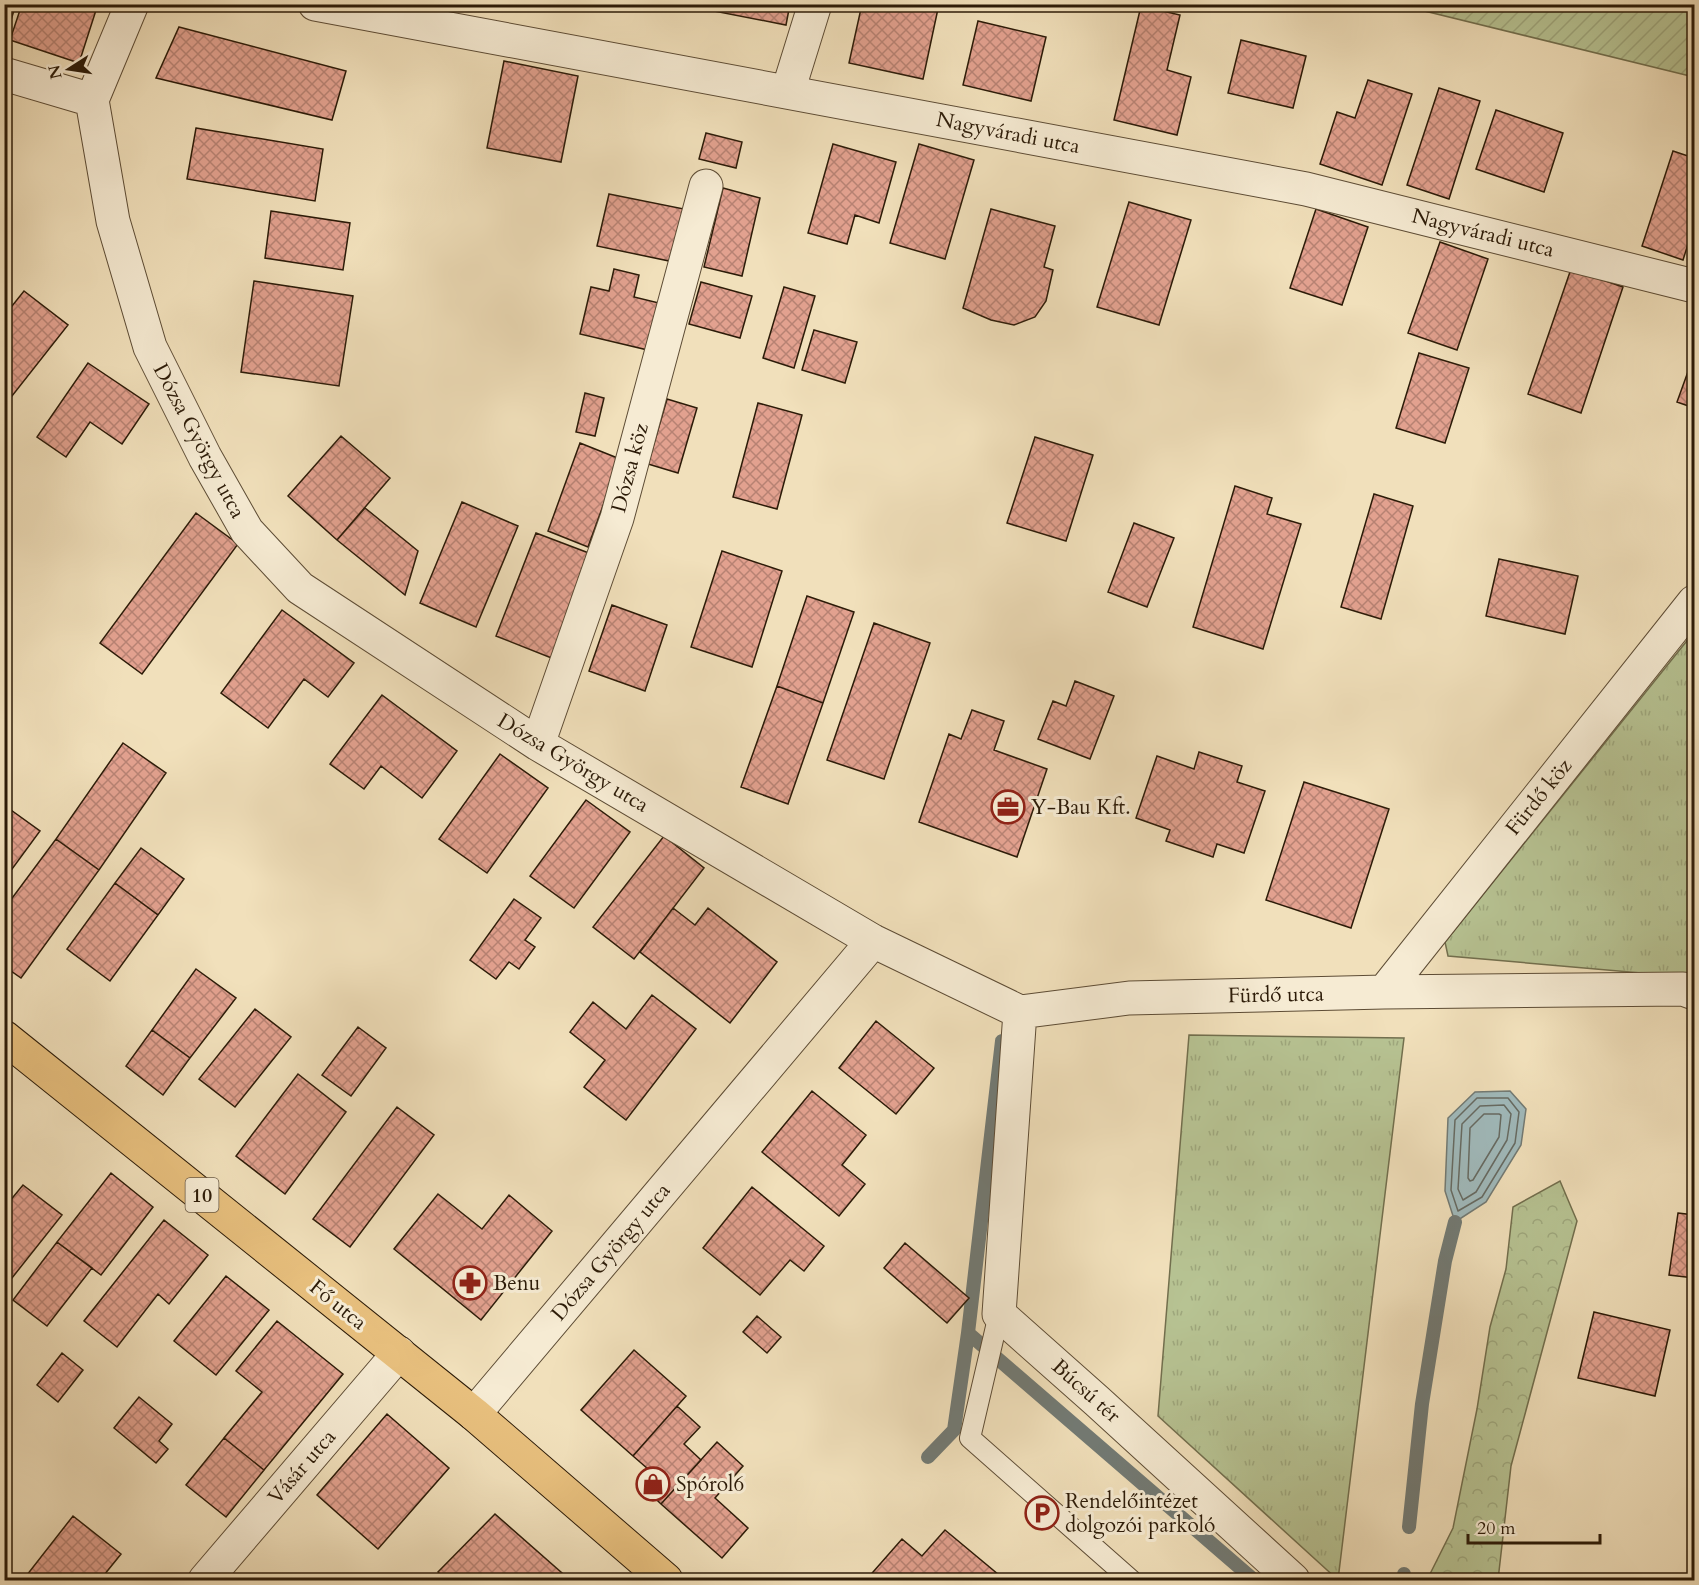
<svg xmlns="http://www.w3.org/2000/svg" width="1699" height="1585" viewBox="0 0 1699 1585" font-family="Cardo,serif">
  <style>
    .grass { fill: url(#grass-tufts); stroke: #726f4e; stroke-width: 1.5 }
    .forest { fill: url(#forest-crowns); stroke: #726f4e; stroke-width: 1.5 }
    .garden { fill: url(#garden-furrows); stroke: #726f4e; stroke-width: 1.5 }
    .water { fill: #a0babc; stroke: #727a74; stroke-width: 1.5 }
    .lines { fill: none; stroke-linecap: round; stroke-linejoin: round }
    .shore { stroke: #666a62; stroke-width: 1.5 }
    .stream { stroke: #727a74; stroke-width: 14 }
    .building { fill: url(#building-cross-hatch); stroke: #2c1b08; stroke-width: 1.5 }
    .lane-casing { stroke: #5d4c35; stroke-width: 22 }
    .street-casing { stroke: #5d4c35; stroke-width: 35 }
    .primary-casing { stroke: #2c1b08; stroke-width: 35 }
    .lane { stroke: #f6ebd3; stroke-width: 20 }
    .street { stroke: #f6ebd3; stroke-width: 33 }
    .primary { stroke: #e8c07e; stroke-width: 33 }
    .labels { text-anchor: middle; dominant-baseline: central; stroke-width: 6; stroke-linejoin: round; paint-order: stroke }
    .shield { fill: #f6ebd3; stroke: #695945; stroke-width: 1.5 }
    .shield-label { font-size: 20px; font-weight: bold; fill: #2c1b08 }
    .street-label { font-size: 21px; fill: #2c1b08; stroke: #f6ebd3 }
    .poi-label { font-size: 21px; fill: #2c1b08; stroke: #f6ebd3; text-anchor: start }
  </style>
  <defs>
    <pattern id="grass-tufts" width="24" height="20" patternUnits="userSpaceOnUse" patternTransform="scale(1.5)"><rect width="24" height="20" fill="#b7c393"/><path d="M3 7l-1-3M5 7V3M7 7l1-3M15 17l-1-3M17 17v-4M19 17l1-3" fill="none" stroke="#9ea77d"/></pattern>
    <pattern id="forest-crowns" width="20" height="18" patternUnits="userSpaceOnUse" patternTransform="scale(1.5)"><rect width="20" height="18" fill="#b7c393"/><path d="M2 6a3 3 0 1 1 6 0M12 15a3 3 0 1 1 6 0" fill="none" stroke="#9ea77d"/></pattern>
    <pattern id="garden-furrows" width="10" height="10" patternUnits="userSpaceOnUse" patternTransform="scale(1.5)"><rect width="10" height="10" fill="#b7c393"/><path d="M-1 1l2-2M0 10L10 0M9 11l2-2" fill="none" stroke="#9ea77d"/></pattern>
    <pattern id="building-cross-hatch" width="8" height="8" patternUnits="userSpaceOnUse" patternTransform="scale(1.5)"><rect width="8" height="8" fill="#e2a18f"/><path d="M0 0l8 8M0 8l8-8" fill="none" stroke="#b78273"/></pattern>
  </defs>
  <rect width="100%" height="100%" fill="#f1e0bb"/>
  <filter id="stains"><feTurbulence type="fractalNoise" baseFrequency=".00333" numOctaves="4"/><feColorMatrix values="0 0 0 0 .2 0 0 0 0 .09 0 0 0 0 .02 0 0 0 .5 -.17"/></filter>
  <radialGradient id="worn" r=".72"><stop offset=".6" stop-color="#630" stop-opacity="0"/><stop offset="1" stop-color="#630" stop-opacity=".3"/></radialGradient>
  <!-- grass -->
  <path class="grass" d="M1694,632v335l-7,10 -239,-21 -3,-14z
    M1189,1035l215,3 -66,542 -180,-164z"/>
  <!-- forest -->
  <path class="forest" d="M1560,1181l17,40 -66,245 -13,114h-71l26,-52 24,-119 13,-82 16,-58 7,-62z"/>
  <!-- garden -->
  <path class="garden" d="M1400,5h294v72z"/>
  <!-- water -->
  <path class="water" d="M1510,1091l16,18 -5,36 -35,57 -31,20 -10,-31 3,-73 27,-26z"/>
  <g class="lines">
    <!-- shore -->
    <path class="shore" d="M1508,1098l11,14 -4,31 -33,54 -24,14 -7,-21 4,-70 22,-22z
      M1504,1105l7,9 -4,26 -31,52 -13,8 -5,-11 4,-65 18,-18z
      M1484,1114h15l2,1 -2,22 -26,43 -3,1 -2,-3 2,-50z"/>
    <!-- stream -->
    <path class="stream" d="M1002,1041l-34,292 286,247
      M928,1457l26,-27 14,-97
      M1409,1527l13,-123 23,-143 10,-39
      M1404,1580v-6"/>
  </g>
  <!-- building -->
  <path class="building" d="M4,4h12l-5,16 -7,-2z
    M22,4h76l-19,59 -69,-23z
    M693,4h97l-4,21 -93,-18z
    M862,4h77l-16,75 -74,-16z
    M1141,6l39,9 -13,55 24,7 -14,58 -63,-15z
    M978,21l68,16 -15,64 -68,-16z
    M179,27l167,44 -14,49 -176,-42z
    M1241,40l65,16 -13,52 -65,-15z
    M504,61l74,15 -17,86 -74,-14z
    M1368,80l44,14 -30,91 -62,-21 17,-52 18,6z
    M1439,88l41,13 -31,98 -42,-14z
    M1496,110l67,23 -19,59 -68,-23z
    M196,128l127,21 -8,52 -128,-22z
    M706,133l36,9 -6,26 -37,-9z
    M833,144l63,18 -17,61 -24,-8 -8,29 -39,-11z
    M919,144l55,16 -29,99 -55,-16z
    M1673,151l21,7v67l-11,35 -41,-14z
    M723,188l37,10 -18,78 -38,-9z
    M609,194l75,15 -10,53 -77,-16z
    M1129,202l62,18 -32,105 -62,-18z
    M991,209l64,17 -11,41 9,3 -7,31 -11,16 -21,8 -23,-5 -28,-12z
    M1316,209l52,18 -26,78 -52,-17z
    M271,211l79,12 -7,47 -78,-12z
    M1440,242l48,17 -31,91 -49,-17z
    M614,269l25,6 -5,22 29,7 -11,47 -72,-17 11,-47 18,4z
    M1571,269l52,18 -42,126 -53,-19z
    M254,281l99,15 -14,90 -98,-14z
    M701,282l51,14 -12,42 -51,-14z
    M784,287l31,9 -21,72 -31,-10z
    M24,291l44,34 -56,71 -8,-6v-74z
    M814,330l43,12 -12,41 -43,-13z
    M1419,353l50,15 -24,75 -49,-15z
    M1694,355v53l-17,-6z
    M88,363l61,41 -27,40 -32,-22 -24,35 -29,-20z
    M585,393l19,5 -9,38 -19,-4z
    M667,399l30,9 -19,65 -30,-9z
    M758,403l44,12 -25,94 -44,-12z
    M341,436l49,42 -53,62 -49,-44z
    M1035,437l58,18 -27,86 -59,-18z
    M580,443l40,16 -32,88 -40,-16z
    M1235,486l37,12 -5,16 34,10 -38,125 -70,-22z
    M1374,494l39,12 -32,113 -40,-12z
    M462,502l56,24 -42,101 -56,-24z
    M365,508l53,43 -13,44 -68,-55z
    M196,513l42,31 -96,130 -42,-31z
    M1134,523l40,15 -27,69 -39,-15z
    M536,533l58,22 -40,104 -58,-23z
    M722,551l60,20 -30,96 -61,-20z
    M1499,559l79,17 -13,58 -79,-18z
    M807,596l47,16 -31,91 -46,-17z
    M612,605l55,20 -22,66 -56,-20z
    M282,610l72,53 -26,34 -24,-18 -36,49 -47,-35z
    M874,623l56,20 -46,136 -57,-19z
    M1075,681l39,15 -24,63 -52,-20 15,-38 13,5z
    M777,686l46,17 -35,101 -47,-17z
    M382,695l75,56 -35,47 -41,-32 -17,23 -34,-25z
    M972,710l32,11 -10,29 53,19 -30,88 -98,-35 30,-88 12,5z
    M123,743l43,30 -67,97 -43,-31z
    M1199,752l43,14 -5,16 28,9 -21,62 -27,-9 -4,13 -47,-16 4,-11 -34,-12 21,-62 37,13z
    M500,754l48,34 -61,85 -48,-34z
    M1304,782l85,27 -38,119 -85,-28z
    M586,800l44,32 -56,76 -44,-32z
    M4,805l36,26 -36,49z
    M664,836l40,32 -70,91 -41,-32z
    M56,839l43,31 -78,108 -17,-12v-57z
    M141,848l43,31 -26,36 -43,-32z
    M115,883l43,32 -48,66 -43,-32z
    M514,899l27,19 -16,22 10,7 -16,22 -10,-7 -13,17 -26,-19z
    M673,908l22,17 13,-17 69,54 -47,61 -90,-71z
    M196,969l40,29 -46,60 -38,-28z
    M652,995l44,34 -70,91 -42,-33 21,-27 -35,-28 23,-30 33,27z
    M255,1009l36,28 -56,70 -36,-28z
    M876,1021l58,47 -38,46 -57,-46z
    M358,1027l28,21 -35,48 -29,-21z
    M152,1030l38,28 -27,37 -37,-29z
    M298,1074l48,38 -61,82 -49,-38z
    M812,1091l54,44 -24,30 23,19 -26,32 -77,-64z
    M397,1107l37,28 -84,112 -37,-28z
    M111,1173l42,34 -52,68 -44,-33z
    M23,1185l39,30 -58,73v-80z
    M752,1187l72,59 -20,25 -14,-11 -30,35 -57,-47z
    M438,1194l44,35 27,-34 43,36 -71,89 -87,-71z
    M1678,1213l16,2v63l-25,-3z
    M164,1220l44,35 -39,49 -11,-10 -41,53 -33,-26z
    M57,1242l35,26 -45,58 -34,-26z
    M905,1243l64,55 -22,25 -63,-55z
    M226,1276l43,34 -53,65 -42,-34z
    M1594,1312l76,18 -15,66 -77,-18z
    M757,1316l24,21 -14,16 -24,-21z
    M277,1321l66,53 -79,96 -40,-32 38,-46 -26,-21z
    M634,1350l52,46 -53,60 -52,-46z
    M62,1353l21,17 -25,32 -21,-17z
    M139,1397l33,27 -13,17 9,8 -12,14 -42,-35z
    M677,1406l23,21 -16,17 17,16 -40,44 -24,-23 11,-12 -15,-13z
    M387,1414l62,54 -71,81 -61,-54z
    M224,1438l40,32 -38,47 -40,-32z
    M717,1442l26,24 -28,32 33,30 -26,30 -61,-54z
    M495,1514l75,66h-123l-9,-8z
    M73,1516l48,38 -21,26h-77z
    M945,1530l60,50h-139l36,-41 20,17z"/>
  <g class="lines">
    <!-- lane casing -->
    <g class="lane-casing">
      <path id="lane" d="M999,1314l-29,124 161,142"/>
    </g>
    <!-- street casing -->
    <g class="street-casing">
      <path id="street" d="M132,4l-40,96 21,121 37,126 55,110 42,74 53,57 238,156 335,197 147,71 109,-14 255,-6 299,-3 11,4
        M315,4l991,185 388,97
        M4,74l88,26
        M788,91l27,-87
        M538,744l79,-226 89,-332
        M1384,992l310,-390
        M1020,1012l-21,302 98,87 196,179
        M474,1414l399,-473
        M205,1580l194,-227"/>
    </g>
    <!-- primary casing -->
    <g class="primary-casing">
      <path id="primary" d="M4,1037l470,377 192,166"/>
    </g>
    <!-- lane -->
    <use href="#lane" class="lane"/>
    <!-- street -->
    <use href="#street" class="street"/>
    <!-- primary -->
    <use href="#primary" class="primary"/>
  </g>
  <!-- icons -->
  <defs>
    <g id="office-ring" transform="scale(1.725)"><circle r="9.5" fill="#f6ebd3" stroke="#8f2418" stroke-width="1.5"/><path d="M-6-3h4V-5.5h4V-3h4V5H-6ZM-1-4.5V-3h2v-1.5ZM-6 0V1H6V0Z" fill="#8f2418"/></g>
    <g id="pharmacy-ring" transform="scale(1.725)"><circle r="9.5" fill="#f6ebd3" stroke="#8f2418" stroke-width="1.5"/><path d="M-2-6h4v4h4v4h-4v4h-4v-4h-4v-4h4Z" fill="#8f2418"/></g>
    <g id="shop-ring" transform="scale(1.725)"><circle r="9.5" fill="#f6ebd3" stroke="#8f2418" stroke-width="1.5"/><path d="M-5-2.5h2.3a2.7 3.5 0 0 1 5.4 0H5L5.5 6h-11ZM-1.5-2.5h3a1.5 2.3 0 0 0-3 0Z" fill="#8f2418"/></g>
    <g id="parking-ring" transform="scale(1.725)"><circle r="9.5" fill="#f6ebd3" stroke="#8f2418" stroke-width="1.5"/><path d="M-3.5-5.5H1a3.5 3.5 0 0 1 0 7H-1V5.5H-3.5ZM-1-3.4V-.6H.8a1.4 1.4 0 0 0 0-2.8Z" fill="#8f2418"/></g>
  </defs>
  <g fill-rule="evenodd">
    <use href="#office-ring" x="1008" y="807"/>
    <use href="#pharmacy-ring" x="470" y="1283"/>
    <use href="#shop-ring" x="653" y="1484"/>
    <use href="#parking-ring" x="1042" y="1513"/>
  </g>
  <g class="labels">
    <!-- shield labels -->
    <rect class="shield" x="185.5" y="1178" width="33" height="34" rx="4.5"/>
    <g class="shield-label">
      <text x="202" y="1195">10</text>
    </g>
    <!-- street labels -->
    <g class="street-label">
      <text transform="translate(1008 133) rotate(11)">Nagyváradi utca</text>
      <text transform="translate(1483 233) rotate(14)">Nagyváradi utca</text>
      <text transform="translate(199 441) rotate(62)">Dózsa György utca</text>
      <text transform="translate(630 468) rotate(-75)">Dózsa köz</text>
      <text transform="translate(573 763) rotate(31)">Dózsa György utca</text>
      <text transform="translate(1539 797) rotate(-51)">Fürdő köz</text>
      <text transform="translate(1276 995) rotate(-1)">Fürdő utca</text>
      <text transform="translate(611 1252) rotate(-50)">Dózsa György utca</text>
      <text transform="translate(338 1305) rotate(39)">Fő utca</text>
      <text transform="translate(1086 1391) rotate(42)">Búcsú tér</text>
      <text transform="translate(302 1467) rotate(-49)">Vásár utca</text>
    </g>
    <!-- poi labels -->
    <g class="poi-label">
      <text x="1031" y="807">Y-Bau Kft.</text>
      <text x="493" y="1283">Benu</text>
      <text x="676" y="1484">Spórol6</text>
      <text x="1065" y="1501">Rendelőintézet<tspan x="1065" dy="24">dolgozói parkoló</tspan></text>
    </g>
  </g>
  <!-- margin -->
  <rect width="1699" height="1585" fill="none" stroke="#f1e0bb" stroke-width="24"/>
  <rect x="6" y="6" width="1687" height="1573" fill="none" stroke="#2c1b08" stroke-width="3"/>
  <rect x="12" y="12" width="1675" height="1561" fill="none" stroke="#2c1b08" stroke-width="1.5"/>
  <!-- north arrow -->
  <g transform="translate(69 69) rotate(258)" stroke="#f6ebd3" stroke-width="4.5" paint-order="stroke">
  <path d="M0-4.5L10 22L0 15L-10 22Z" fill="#2c1b08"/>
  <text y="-9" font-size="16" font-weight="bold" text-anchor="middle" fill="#2c1b08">N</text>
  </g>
  <!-- scale -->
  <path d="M1468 1534v9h132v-9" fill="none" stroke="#2c1b08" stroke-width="3"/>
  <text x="1477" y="1534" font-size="18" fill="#2c1b08" stroke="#f6ebd3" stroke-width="4.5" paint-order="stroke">20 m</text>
  <rect width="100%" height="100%" filter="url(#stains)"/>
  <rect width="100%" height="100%" fill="url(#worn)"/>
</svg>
